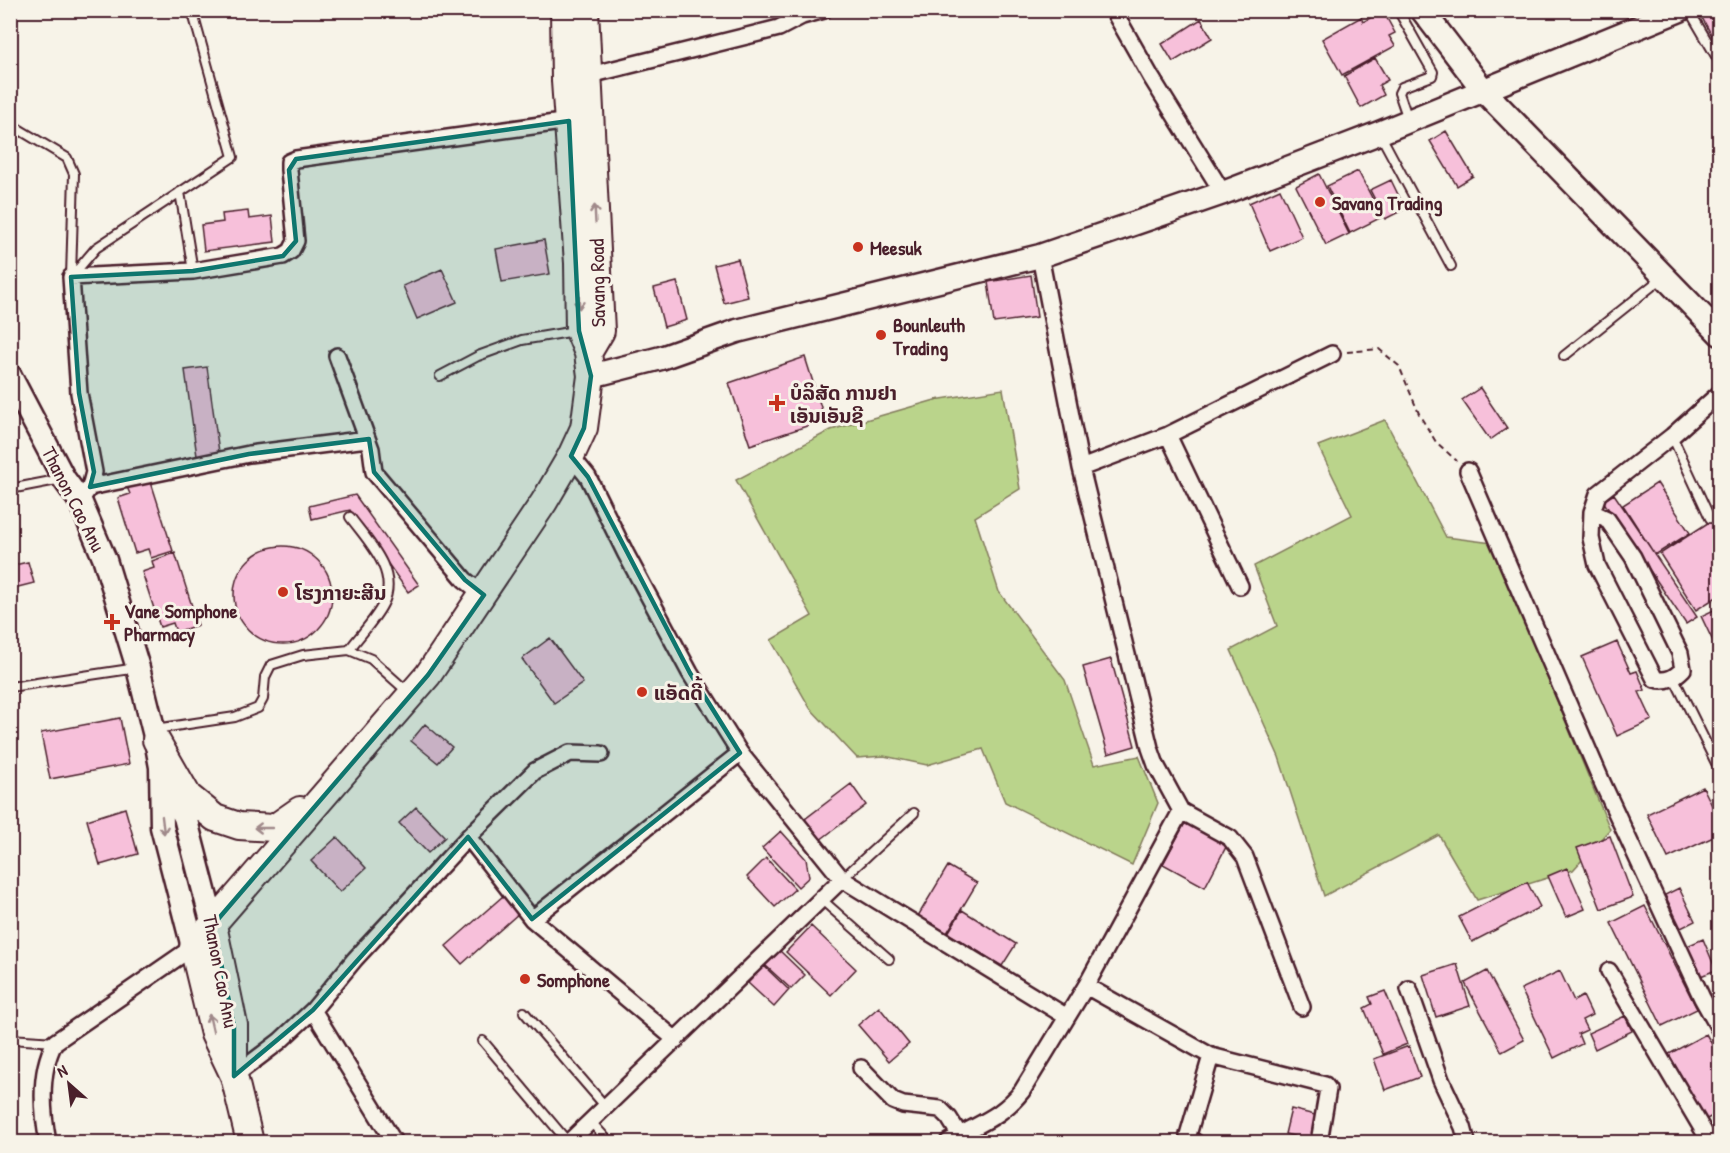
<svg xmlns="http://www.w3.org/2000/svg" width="1730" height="1153" viewBox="0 0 1730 1153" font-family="'Patrick Hand','Noto Sans Lao',sans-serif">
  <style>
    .green { fill: #bad48b; stroke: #827a5b; stroke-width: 1.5 }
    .building { fill: #f7c0da; stroke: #4a1f2b; stroke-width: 1.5 }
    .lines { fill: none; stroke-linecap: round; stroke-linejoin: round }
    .lane-casing { stroke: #4a1f2b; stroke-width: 12 }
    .street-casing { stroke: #4a1f2b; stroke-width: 20 }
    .secondary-casing { stroke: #4a1f2b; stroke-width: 27 }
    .primary-casing { stroke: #4a1f2b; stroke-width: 30 }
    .path { stroke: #4a1f2b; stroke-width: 2; stroke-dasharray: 6 4.5; stroke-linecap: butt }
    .lane { stroke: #f7f3e8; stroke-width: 8 }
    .street { stroke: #f7f3e8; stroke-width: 15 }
    .secondary { stroke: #f7f3e8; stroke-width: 22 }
    .primary { stroke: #f7f3e8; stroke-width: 26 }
    .oneway { stroke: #a0898a }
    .marked { fill: #0f766e; fill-opacity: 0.2; stroke: #0f766e; stroke-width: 4.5; stroke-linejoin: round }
    .poi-dot { fill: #c8321e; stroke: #f7f3e8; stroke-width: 2 }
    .labels { text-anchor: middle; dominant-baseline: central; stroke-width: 6; stroke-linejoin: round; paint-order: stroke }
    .poi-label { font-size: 20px; font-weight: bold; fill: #4a1f2b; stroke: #f7f3e8; text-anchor: start }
    .street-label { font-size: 20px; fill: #4a1f2b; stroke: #f7f3e8 }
  </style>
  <rect width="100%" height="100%" fill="#f7f3e8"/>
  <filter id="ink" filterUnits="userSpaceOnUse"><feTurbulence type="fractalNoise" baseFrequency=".0167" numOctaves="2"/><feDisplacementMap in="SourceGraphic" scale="12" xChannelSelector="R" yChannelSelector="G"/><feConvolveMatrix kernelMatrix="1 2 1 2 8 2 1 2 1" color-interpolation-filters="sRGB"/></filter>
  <g filter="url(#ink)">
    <!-- green -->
    <path class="green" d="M1003,389l17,100 -45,28 24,75 66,88 29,85 45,-9 19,47 -26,62 -127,-63 -22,-53 -56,16 -43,-9 -27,2 -47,-50 -39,-68 41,-24 -76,-136 95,-50 104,-30z
      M1385,420l61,117 46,6 118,286 -37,41 -96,30 -38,-65 -115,61 -45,-139 -48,-107 46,-24 -23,-60 98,-51 -34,-69z"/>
    <!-- building -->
    <path class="building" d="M1706,10h14v40l-20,-36z
      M1383,11l12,22 -6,3 6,10 -53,29 -20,-36 39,-22 2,5z
      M1201,19l11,19 -39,24 -11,-18z
      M1375,58l13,22 -9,5 5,10 -23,13 -17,-32z
      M1446,131l27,45 -16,10 -27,-45z
      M1358,171l24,46 -32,16 -23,-47z
      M1319,174l30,60 -23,11 -30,-59z
      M1391,180l14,29 -20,10 -15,-29z
      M1280,189l22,48 -32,14 -21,-48z
      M248,211l1,8 23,-3 3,26 -71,9 -3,-26 22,-3 -1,-8z
      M544,240l6,34 -48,8 -6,-33z
      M738,259l10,38 -24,6 -10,-38z
      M442,269l15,33 -40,17 -14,-33z
      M1031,275l6,42 -43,6 -6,-41z
      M677,282l10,38 -23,7 -10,-39z
      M805,357l20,63 -75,25 -21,-62z
      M207,367l12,85 -22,4 -12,-86z
      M1480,388l27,40 -17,12 -28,-40z
      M150,479l23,72 -22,7 -3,-9 -13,4 -17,-55 12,-4 -3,-7z
      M1657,483l33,50 -35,22 -32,-50z
      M1614,494l83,123 -11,7 -83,-123z
      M355,495l64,90 -11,7 -58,-82 -38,9 -3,-13z
      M1720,515v80l-24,15 -36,-56z
      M234 595a49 49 0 1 1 98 0a49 49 0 1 1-98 0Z
      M175,553l23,72 -22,7 -3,-9 -13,4 -18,-55 12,-4 -2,-7z
      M28,562l6,21 -24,6v-23z
      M1716,609l4,9v38l-19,-40z
      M550,638l33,45 -29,20 -32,-44z
      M1617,642l14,31 6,-2 8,19 -6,2 13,28 -35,16 -35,-79z
      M1111,659l24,87 -27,8 -25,-87z
      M120,718l9,46 -79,15 -9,-46z
      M425,724l27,23 -14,16 -27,-22z
      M851,784l15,21 -46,35 -15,-21z
      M1703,787l17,35v12l-52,24 -21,-44z
      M416,807l29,30 -17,16 -29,-30z
      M125,808l13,46 -38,11 -13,-45z
      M1185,823l42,22 -22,42 -42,-23z
      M781,831l25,28 3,18 -11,10 -36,-39z
      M1610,836l23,61 -32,12 -24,-61z
      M337,837l29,31 -26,24 -29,-31z
      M766,858l29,31 -20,18 -28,-30z
      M948,866l29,17 -30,50 -29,-17z
      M1567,868l18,41 -19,8 -18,-41z
      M1527,882l13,25 -68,35 -13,-25z
      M1679,888l16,33 -14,7 -16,-33z
      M503,896l16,17 -57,51 -16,-18z
      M1645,906l52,103 -35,17 -51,-103z
      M962,910l54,34 -14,22 -54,-33z
      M811,926l45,43 -25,26 -45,-43z
      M1703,939l13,31 -18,7 -13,-30z
      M779,950l26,25 -14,14 -26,-24z
      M1457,964l13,42 -34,11 -13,-42z
      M764,966l25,24 -15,17 -26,-24z
      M1487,971l37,69 -22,12 -37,-69z
      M1560,971l14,30 9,-5 9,19 -10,5 5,10 -9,4 4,10 -28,14 -33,-69z
      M1385,991l22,53 -24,10 -19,-46 8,-4 -3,-7z
      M879,1007l30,37 -20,17 -31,-36z
      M1625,1016l7,15 -37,18 -7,-16z
      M1706,1034l14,24v54l-15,8 -36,-66z
      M1409,1046l11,31 -35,13 -11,-31z
      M1291,1109l28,7 -6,25 -28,-7z"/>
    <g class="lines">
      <!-- lane casing -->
      <g class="lane-casing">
        <path id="lane" d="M1398,10l35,62 -1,4 -30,11 -3,6 9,26
          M1689,10l31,53
          M10,124l57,34 7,16 -3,103
          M1380,134l71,132
          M180,192l13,79
          M73,275l23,-27 137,-91 -41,-147
          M1564,356l98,-78
          M440,376l38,-20 44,-16 53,-9
          M1672,436l38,82
          M10,489l52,-10
          M349,650c11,-15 26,-30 34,-46 17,-31 -16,-64 -33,-87
          M1674,678l42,85
          M10,687l127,-19
          M155,729l80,-12 23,-9 5,-9 2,-22 6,-12 32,-10 46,-5 22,9 38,34
          M842,879l72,-66
          M821,899l68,60
          M524,1012l82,95
          M10,1039l45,3
          M483,1041l85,101
          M591,1122l18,20"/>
      </g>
      <!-- street casing -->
      <g class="street-casing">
        <path id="street" d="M1113,10l38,67 72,116
          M582,77l197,-49 23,-12 22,-6
          M337,356l34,93 3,23 91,108 19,15
          M1168,435l72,151
          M571,456l17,21 38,77 64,119 50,80 102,126 225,138
          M1081,468l87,-33 164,-81
          M1468,471l134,311 100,216 18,32
          M90,487l159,-33 118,-15
          M80,501l10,-14 4,-15 -15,-79 -8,-116 122,-6 90,-15 8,-5 5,-10 -7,-71v-8l7,-3 273,-38
          M1592,512l15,7 26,38 47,96 3,16c-9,9 -16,13 -28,10l-58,-114 -6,-27 1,-26 6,-18 74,-58 48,-43
          M1181,811l49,27 15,19 57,150
          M468,837l64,82 144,121
          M532,919l208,-166
          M1609,971l101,171
          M1086,986l125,70 114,29 3,4 -9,53
          M1409,989l32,91 22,47 4,15
          M313,1010l81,132
          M861,1068l32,33 10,4 37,4 9,9 15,24
          M234,1076l46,-35 33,-31 42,-51 113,-122 67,-66 35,-18 31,1
          M48,1142c-6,-31 -9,-71 7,-100l138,-95
          M569,1142l273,-263
          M948,1142c28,-18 52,-23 74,-51l64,-105 95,-175 -25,-46 -6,-17 -69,-280 -41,-212
          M1195,1142l-6,-3 -1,-4 23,-79"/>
      </g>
      <!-- secondary casing -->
      <g class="secondary-casing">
        <path id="secondary" d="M1422,10l62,81 236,243
          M10,376l54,103 16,22 25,59 33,108 18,72 5,27 1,60 31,120
          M591,376l70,-18 76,-27 303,-75 183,-63 156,-60 301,-123
          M165,777l20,40 28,108"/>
      </g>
      <!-- primary casing -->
      <g class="primary-casing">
        <path id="primary" d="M585,10l16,321 -13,22
          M156,740l32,56 27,22 24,8 35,2 26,-18
          M213,925l21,100v45
          M250,1142l-16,-66 -20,-42 -21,-87 235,-272 116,-173 27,-46 13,-28 7,-52 -3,-23 -9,-22 -1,-68 -13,-182 -1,-71"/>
      </g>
      <!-- path -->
      <path class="path" d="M1347,352l32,-3 20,17 21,50 16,26 21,19"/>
      <!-- lane -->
      <use href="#lane" class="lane"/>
      <!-- street -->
      <use href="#street" class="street"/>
      <!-- secondary -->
      <use href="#secondary" class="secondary"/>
      <!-- primary -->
      <use href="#primary" class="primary"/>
    </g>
    <!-- one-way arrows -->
    <defs><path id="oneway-shaft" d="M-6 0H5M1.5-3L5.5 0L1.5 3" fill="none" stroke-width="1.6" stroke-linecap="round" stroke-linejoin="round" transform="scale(1.5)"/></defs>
    <g class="oneway">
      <use href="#oneway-shaft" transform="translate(595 214) rotate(-93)"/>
      <use href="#oneway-shaft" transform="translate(579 300) rotate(89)"/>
      <use href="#oneway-shaft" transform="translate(163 825) rotate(83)"/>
      <use href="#oneway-shaft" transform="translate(263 828) rotate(-180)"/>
      <use href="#oneway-shaft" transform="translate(211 1023) rotate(-103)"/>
    </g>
  </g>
  <!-- marked area -->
  <path class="marked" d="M569,121l10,210 12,45 -7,52 -13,28 17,21 102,196 50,80 -208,166 -64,-82 -155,173 -79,66v-51l-21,-100 215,-250 56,-80 -19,-15 -91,-108 -5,-33 -120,15 -159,33 4,-15 -15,-79 -8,-116 122,-6 90,-15 13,-15 -7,-71 7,-11z"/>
  <!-- markers -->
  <g class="poi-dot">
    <circle cx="1320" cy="202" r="6"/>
    <circle cx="858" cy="247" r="6"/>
    <circle cx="881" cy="335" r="6"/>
    <path d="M774 394h6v6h6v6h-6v6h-6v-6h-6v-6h6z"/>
    <circle cx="283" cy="592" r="6"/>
    <path d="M109 613h6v6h6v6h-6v6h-6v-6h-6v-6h6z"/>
    <circle cx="642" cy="692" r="6"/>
    <circle cx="525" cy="979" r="6"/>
  </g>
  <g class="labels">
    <!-- poi labels -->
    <g class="poi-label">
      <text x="1332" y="202">Savang Trading</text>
      <text x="870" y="247">Meesuk</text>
      <text x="893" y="324">Bounleuth<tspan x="893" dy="23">Trading</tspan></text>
      <text x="790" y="392">ບໍລິສັດ ການຢາ<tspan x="790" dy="23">ເອັນເອັນຊີ</tspan></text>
      <text x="295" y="592">ໂຮງກາຍະສີນ</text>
      <text x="124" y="610">Vane Somphone<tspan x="124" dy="23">Pharmacy</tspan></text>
      <text x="654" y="692">ແອັດດີ້</text>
      <text x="537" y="979">Somphone</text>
    </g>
    <!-- street labels -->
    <g class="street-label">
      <text transform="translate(597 283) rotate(-91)">Savang Road</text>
      <text transform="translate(74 499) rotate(63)">Thanon Cao Anu</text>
      <text transform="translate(221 971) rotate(79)">Thanon Cao Anu</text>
    </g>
  </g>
  <!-- margin -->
  <rect width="1730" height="1153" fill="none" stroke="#f7f3e8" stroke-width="36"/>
  <rect x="18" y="18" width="1694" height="1117" fill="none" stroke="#4a1f2b" stroke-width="2" filter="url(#ink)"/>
  <!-- north arrow -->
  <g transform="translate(69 1084) rotate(332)" stroke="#f7f3e8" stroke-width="4.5" paint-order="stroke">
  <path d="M0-4.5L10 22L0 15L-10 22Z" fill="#4a1f2b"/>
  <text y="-9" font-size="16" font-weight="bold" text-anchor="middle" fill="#4a1f2b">N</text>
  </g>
</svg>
